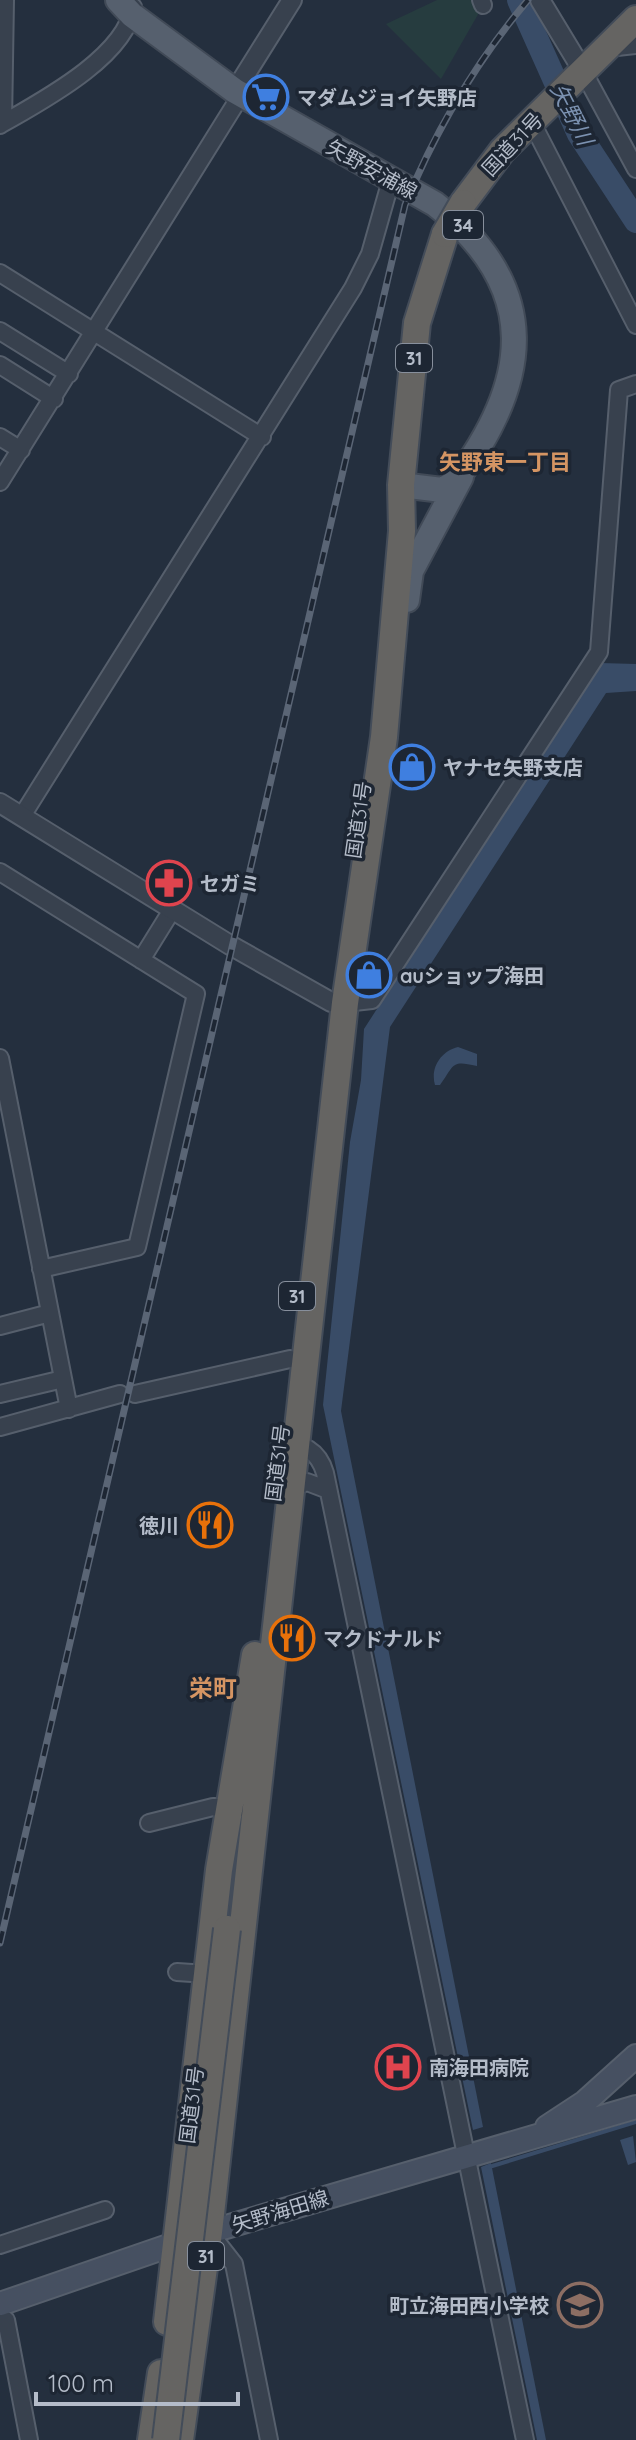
<svg xmlns="http://www.w3.org/2000/svg" width="636" height="2440" viewBox="0 0 636 2440" font-family="Quicksand,'Noto Sans JP',sans-serif">
  <style>
    .green { fill: #263c3f }
    .water { fill: #394c67 }
    .lines { fill: none; stroke-linecap: round; stroke-linejoin: round }
    .stream { stroke: #394c67; stroke-width: 4 }
    .river { stroke: #394c67; stroke-width: 24 }
    .minor-casing { stroke: #565f6c; stroke-width: 20 }
    .tertiary-casing { stroke: #565f6c; stroke-width: 22 }
    .secondary-casing { stroke: #565f6c; stroke-width: 26 }
    .primary-casing { stroke: #414a57; stroke-width: 28 }
    .trunk-casing { stroke: #434c59; stroke-width: 30 }
    .minor { stroke: #38414e; stroke-width: 16 }
    .tertiary { stroke: #38414e; stroke-width: 18 }
    .secondary { stroke: #465061; stroke-width: 22 }
    .primary { stroke: #56606e; stroke-width: 24 }
    .trunk { stroke: #656462; stroke-width: 26 }
    .rail-casing { stroke: #5a6575; stroke-width: 7 }
    .rail { stroke: #1d2633; stroke-width: 4; stroke-dasharray: 12; stroke-linecap: butt }
    .trunk-bridge-casing { stroke: #434c59; stroke-width: 30; stroke-linecap: butt }
    .trunk-bridge { stroke: #656462; stroke-width: 26 }
    .labels { text-anchor: middle; dominant-baseline: central; stroke-width: 7; stroke-linejoin: round; paint-order: stroke }
    .shield { fill: #1d2633; stroke: #878f9c; stroke-width: 2 }
    .shield-label { font-size: 18px; font-weight: bold; fill: #b4bcc9 }
    .poi-label { font-size: 20px; font-weight: bold; fill: #b4bcc9; stroke: #1d2633; text-anchor: start }
    .street-label { font-size: 20px; fill: #b4bcc9; stroke: #1d2633 }
    .water-label { font-size: 22px; font-style: italic; fill: #7c92b1; stroke: #1d2633 }
    .neighbourhood-label { font-size: 22px; font-weight: bold; fill: #d59563; stroke: #1d2633 }
    .quarter-label { font-size: 24px; font-weight: bold; fill: #d59563; stroke: #1d2633 }
  </style>
  <rect width="100%" height="100%" fill="#242f3e"/>
  <!-- green -->
  <path class="green" d="M437,0h39l4,11 -39,68 -55,-55z"/>
  <!-- water -->
  <path class="water" d="M600,663l36,1v27l-30,2 -216,334 -49,384 142,716 -10,3 -150,-725 27,-263 11,-62 3,-51z
    M458,1047l19,7v12c-26,-6 -22,-2 -37,19h-5c-5,-17 6,-34 23,-38z
    M633,2136l3,26 -8,3 -8,-25z
    M491,2163l55,277h-9l-56,-273z"/>
  <g class="lines">
    <!-- stream -->
    <path class="stream" d="M489,2167l147,-45"/>
    <!-- river -->
    <path class="river" d="M519,0l60,134 57,87"/>
    <!-- minor casing -->
    <g class="minor-casing">
      <path id="minor" d="M481,0l2,5
        M608,48l28,-3
        M583,71l53,98
        M531,121l105,204
        M3,123l2,-123
        M0,125c40,-23 126,-68 133,-118
        M0,273l262,164
        M0,331l69,43
        M0,365l54,34
        M0,437l21,13
        M0,482l241,-387
        M22,816l331,-528 17,-34 21,-74
        M0,872l196,122 -59,253 -96,22
        M141,960l31,-50
        M345,1003l27,-3 227,-348 20,-262 17,-6
        M0,1058l69,351
        M0,1326l50,-13
        M0,1394l63,-15
        M135,1394l155,-35
        M0,1427l120,-33
        M280,1440c23,5 38,9 45,33l200,967
        M291,1488l16,-6 21,8
        M149,1823l64,-16 43,1
        M177,1972l30,2
        M209,2232l25,32 35,176
        M0,2245l105,-35
        M0,2321l6,-1 23,120"/>
    </g>
    <!-- tertiary casing -->
    <g class="tertiary-casing">
      <path id="tertiary" d="M540,0l43,71
        M235,91l57,-91
        M0,803l230,142 101,57 14,1"/>
    </g>
    <!-- secondary casing -->
    <g class="secondary-casing">
      <path id="secondary" d="M547,2127l38,-25 51,-46
        M0,2304l209,-72 427,-125"/>
    </g>
    <!-- primary casing -->
    <g class="primary-casing">
      <path id="primary" d="M118,0l14,15 103,76 200,113c108,84 96,178 19,279l-12,7 -41,-5
        M407,600l4,-29 50,-94"/>
    </g>
    <!-- trunk casing -->
    <g class="trunk-casing">
      <path id="trunk" d="M463,203l39,-52 134,-132
        M167,2322l52,-452 36,-215
        M151,2440l10,-67
        M180,2440l29,-208 136,-1229 39,-266 18,-206 -1,-46 16,-162 28,-89"/>
    </g>
    <!-- minor -->
    <use href="#minor" class="minor"/>
    <!-- tertiary -->
    <use href="#tertiary" class="tertiary"/>
    <!-- secondary -->
    <use href="#secondary" class="secondary"/>
    <!-- primary -->
    <use href="#primary" class="primary"/>
    <!-- trunk -->
    <use href="#trunk" class="trunk"/>
    <!-- rail casing -->
    <g class="rail-casing">
      <path id="rail" d="M0,1943l405,-1738c31,-76 70,-142 123,-205"/>
    </g>
    <!-- rail -->
    <use href="#rail" class="rail"/>
    <!-- trunk-bridge casing -->
    <g class="trunk-bridge-casing">
      <path id="trunk-bridge" d="M445,234l18,-31
        M166,2440l61,-511"/>
    </g>
    <!-- trunk-bridge -->
    <use href="#trunk-bridge" class="trunk-bridge"/>
  </g>
  <!-- icons -->
  <defs>
    <g id="supermarket-ring" transform="scale(2.3)"><circle r="9.5" fill="#1d2633" stroke="#3f7fe0" stroke-width="1.5"/><path d="M-6-5.5h2.5l.6 2H6L4.5 2H-2.5L-4.4-4H-6ZM-1.5 3.2a1.3 1.3 0 1 0 .1 0ZM3 3.2a1.3 1.3 0 1 0 .1 0Z" fill="#3f7fe0"/></g>
    <g id="shop-ring" transform="scale(2.3)"><circle r="9.5" fill="#1d2633" stroke="#3f7fe0" stroke-width="1.5"/><path d="M-5-2.5h2.3a2.7 3.5 0 0 1 5.4 0H5L5.5 6h-11ZM-1.5-2.5h3a1.5 2.3 0 0 0-3 0Z" fill="#3f7fe0"/></g>
    <g id="pharmacy-ring" transform="scale(2.3)"><circle r="9.5" fill="#1d2633" stroke="#e0444e" stroke-width="1.5"/><path d="M-2-6h4v4h4v4h-4v4h-4v-4h-4v-4h4Z" fill="#e0444e"/></g>
    <g id="restaurant-ring" transform="scale(2.3)"><circle r="9.5" fill="#1d2633" stroke="#e8710a" stroke-width="1.5"/><path d="M-5-6h1v4h1v-4h1v4h1v-4h1v5L-1.5 .5V6h-2V.5L-5-1ZM5-6V6H3V1.5H1.5Q1.5-4 5-6Z" fill="#e8710a"/></g>
    <g id="hospital-ring" transform="scale(2.3)"><circle r="9.5" fill="#1d2633" stroke="#e0444e" stroke-width="1.5"/><path d="M-5-5h3v3.5h4V-5h3V5h-3V1.5h-4V5h-3Z" fill="#e0444e"/></g>
    <g id="school-ring" transform="scale(2.3)"><circle r="9.5" fill="#1d2633" stroke="#8d6e63" stroke-width="1.5"/><path d="M0-5L7-2L0 1L-7-2ZM-4 1L0 2.5L4 1V4Q0 6-4 4Z" fill="#8d6e63"/></g>
  </defs>
  <g fill-rule="evenodd">
    <use href="#supermarket-ring" x="266" y="97"/>
    <use href="#shop-ring" x="412" y="767"/>
    <use href="#pharmacy-ring" x="169" y="883"/>
    <use href="#shop-ring" x="369" y="975"/>
    <use href="#restaurant-ring" x="210" y="1525"/>
    <use href="#restaurant-ring" x="292" y="1638"/>
    <use href="#hospital-ring" x="398" y="2067"/>
    <use href="#school-ring" x="580" y="2305"/>
  </g>
  <g class="labels">
    <!-- shield labels -->
    <g class="shield">
      <rect x="443" y="211" width="40" height="28" rx="6"/>
      <rect x="396" y="344" width="36" height="28" rx="6"/>
      <rect x="279" y="1282" width="36" height="28" rx="6"/>
      <rect x="188" y="2242" width="36" height="28" rx="6"/>
    </g>
    <g class="shield-label">
      <text x="463" y="225">34</text>
      <text x="414" y="358">31</text>
      <text x="297" y="1296">31</text>
      <text x="206" y="2256">31</text>
    </g>
    <!-- poi labels -->
    <g class="poi-label">
      <text x="297" y="97">マダムジョイ矢野店</text>
      <text x="443" y="767">ヤナセ矢野支店</text>
      <text x="200" y="883">セガミ</text>
      <text x="400" y="975">auショップ海田</text>
      <text x="179" y="1525" text-anchor="end">徳川</text>
      <text x="323" y="1638">マクドナルド</text>
      <text x="429" y="2067">南海田病院</text>
      <text x="549" y="2305" text-anchor="end">町立海田西小学校</text>
    </g>
    <!-- street labels -->
    <g class="street-label">
      <text transform="translate(512 144) rotate(-47)">国道31号</text>
      <text transform="translate(372 169) rotate(29)">矢野安浦線</text>
      <text transform="translate(358 820) rotate(-82)">国道31号</text>
      <text transform="translate(277 1463) rotate(-83)">国道31号</text>
      <text transform="translate(191 2105) rotate(-83)">国道31号</text>
      <text transform="translate(280 2211) rotate(-17)">矢野海田線</text>
    </g>
    <!-- water labels -->
    <g class="water-label">
      <text transform="translate(572 114) rotate(63)">矢野川</text>
    </g>
    <!-- neighbourhood labels -->
    <g class="neighbourhood-label">
      <text x="505" y="462">矢野東一丁目</text>
    </g>
    <!-- quarter labels -->
    <g class="quarter-label">
      <text x="213" y="1688">栄町</text>
    </g>
  </g>
  <!-- scale -->
  <path d="M36 2392v12h202v-12" fill="none" stroke="#b4bcc9" stroke-width="4"/>
  <text x="48" y="2392" font-size="24" fill="#b4bcc9" stroke="#1d2633" stroke-width="6" paint-order="stroke">100 m</text>
</svg>
